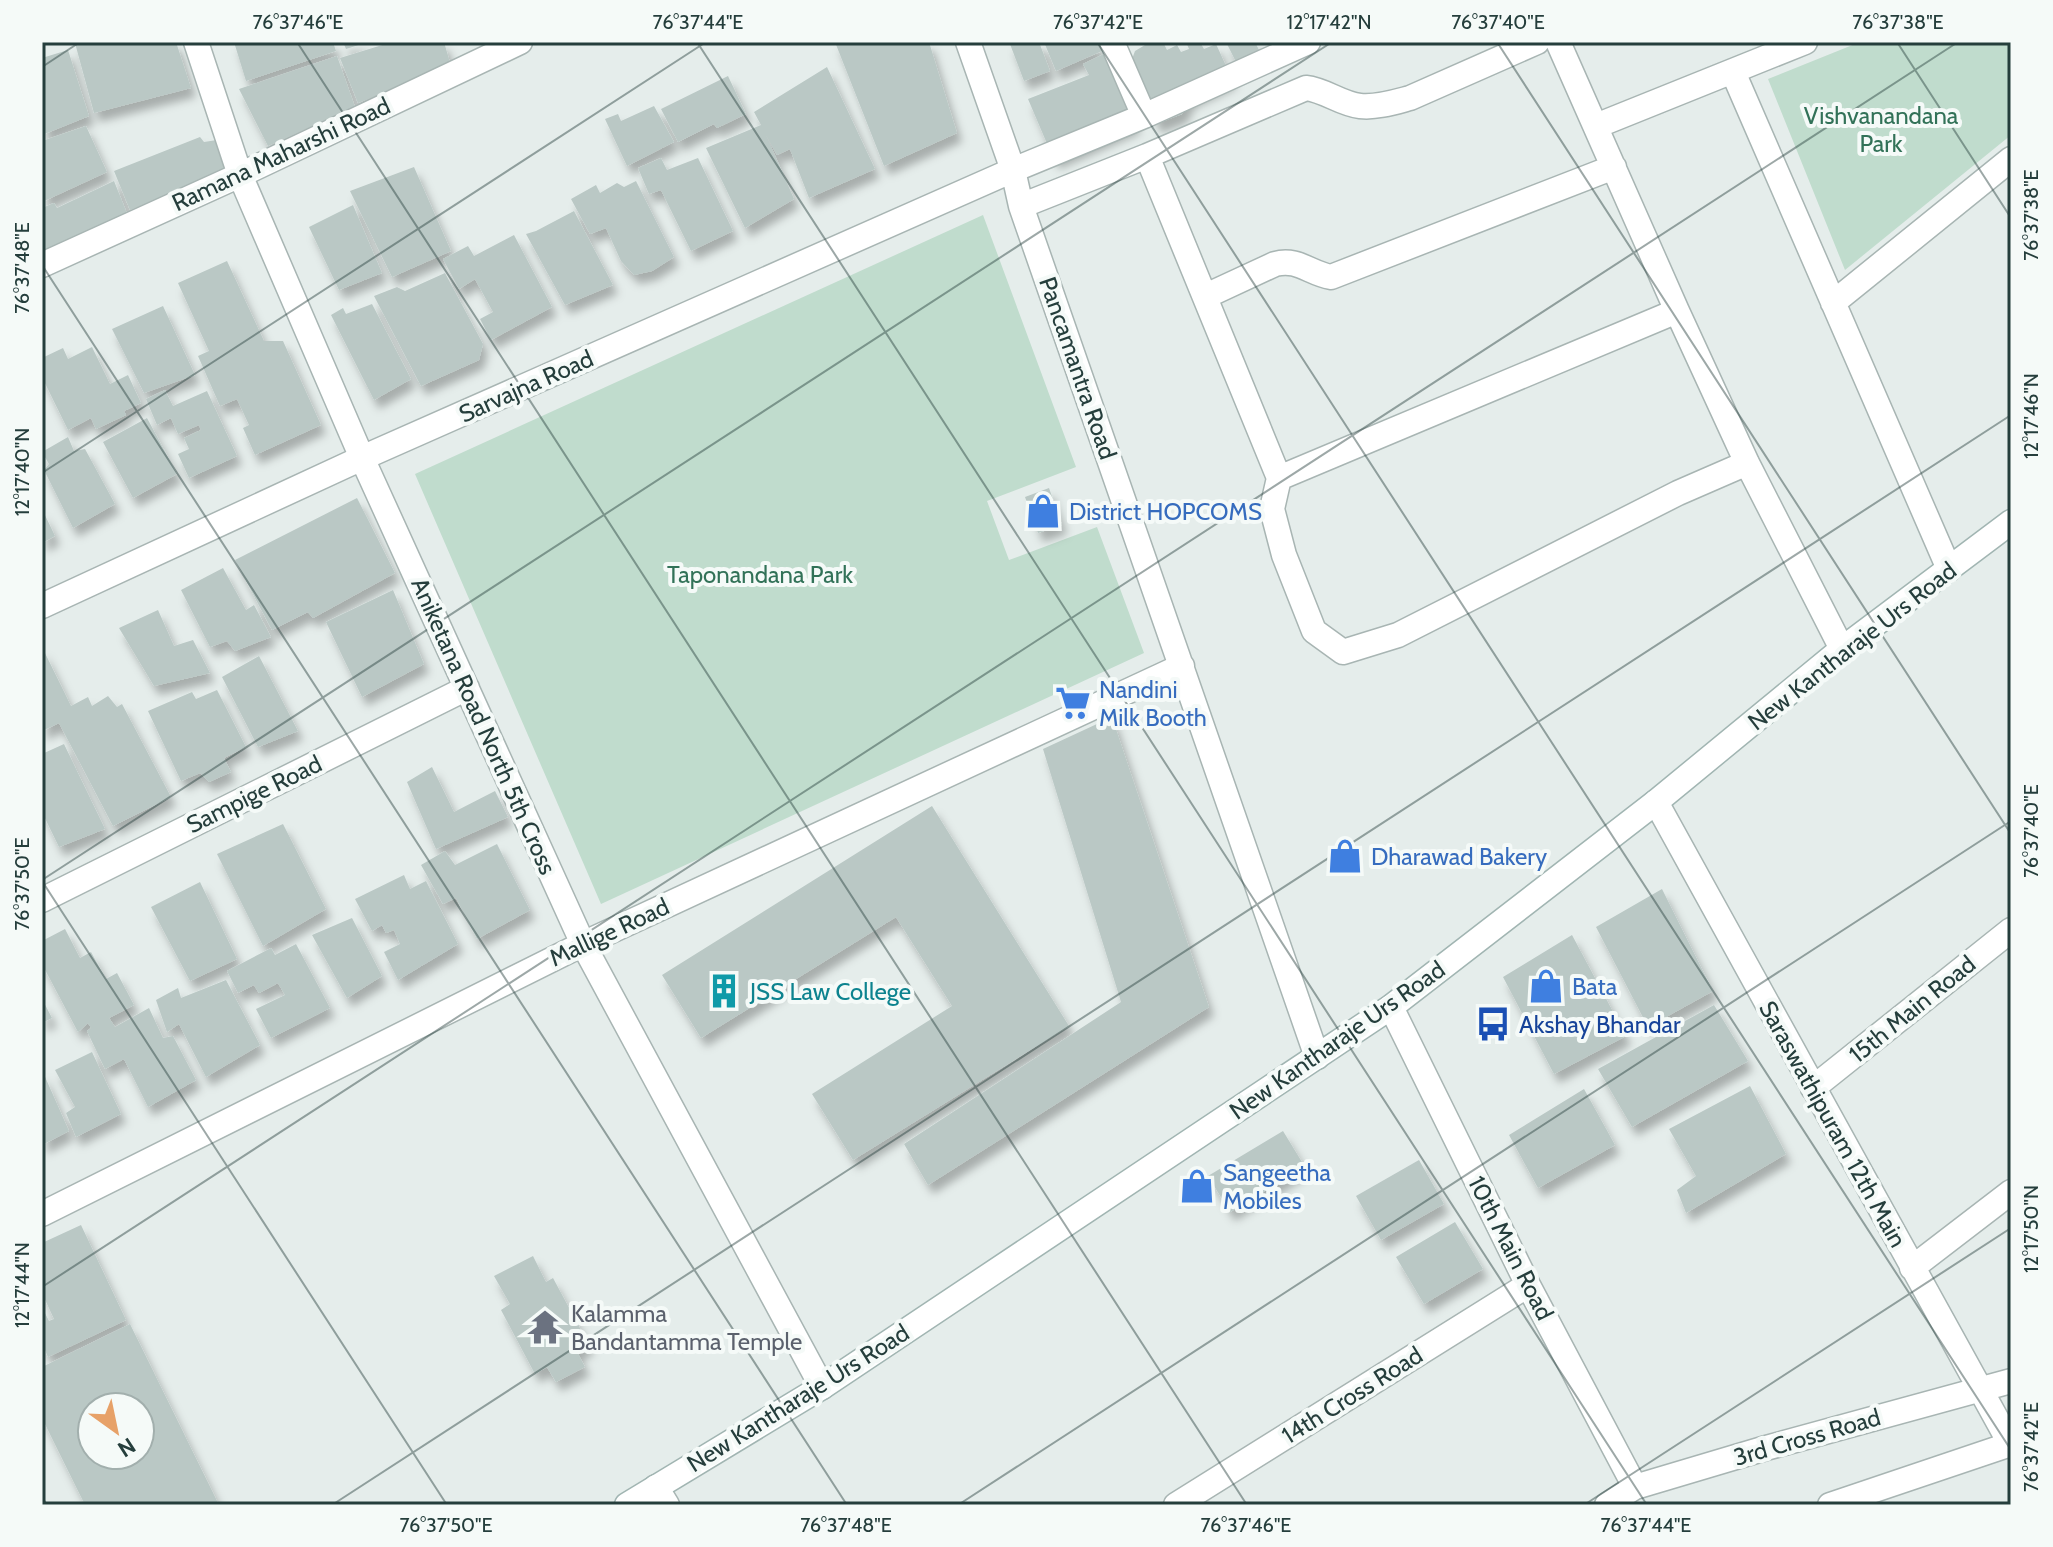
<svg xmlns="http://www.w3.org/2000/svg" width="2053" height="1547" viewBox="0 0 2053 1547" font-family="Cabin,sans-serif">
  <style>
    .green { fill: #c0dccd }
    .building { fill: #bac8c5; fill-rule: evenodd; filter: url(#shadow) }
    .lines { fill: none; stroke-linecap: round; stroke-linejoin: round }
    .street-casing { stroke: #a8b5b3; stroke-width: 27 }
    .secondary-casing { stroke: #a1b5b2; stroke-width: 27 }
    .street { stroke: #fff; stroke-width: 24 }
    .secondary { stroke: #fff; stroke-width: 24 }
    .ticks { fill: none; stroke: #253e3c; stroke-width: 2; stroke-opacity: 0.45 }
    .labels { text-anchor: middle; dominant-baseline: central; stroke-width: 8; stroke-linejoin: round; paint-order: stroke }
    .park-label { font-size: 24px; fill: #327258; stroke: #f5faf8 }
    .street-label { font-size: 24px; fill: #253e3c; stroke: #f5faf8 }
    .shop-label { font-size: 24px; fill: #366cbe; stroke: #f5faf8; text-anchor: start }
    .culture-label { font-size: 24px; fill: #0d838f; stroke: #f5faf8; text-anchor: start }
    .transit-label { font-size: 24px; fill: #164399; stroke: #f5faf8; text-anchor: start }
    .worship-label { font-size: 24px; fill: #5b616d; stroke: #f5faf8; text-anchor: start }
    .neatline { fill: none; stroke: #253e3c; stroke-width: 3 }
    .ticks-label { font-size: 20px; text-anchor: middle; fill: #253e3c }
  </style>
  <defs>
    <filter id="shadow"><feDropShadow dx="5" dy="9" stdDeviation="4" flood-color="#0004"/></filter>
  </defs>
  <rect width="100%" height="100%" fill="#e5edeb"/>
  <!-- green -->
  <path class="green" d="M1860,42h151v93l-166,135 -77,-191z
    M983,215l93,252 -89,34 22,59 88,-33 47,126 -543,251 -186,-430z"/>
  <!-- building -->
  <path class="building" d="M78,42h98l15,46 -97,25 -19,-70z
    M234,42h99l3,9 -90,30z
    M343,42h22v1l-19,6z
    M392,42h52l7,24 -93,37 -18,-45z
    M835,42h94l28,91 -73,33z
    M1014,42h25l11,29 -26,10 -14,-37z
    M1044,42h54l4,9 -46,20z
    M1150,42l14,2 3,6 10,-5 4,7 8,-3 -3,-7h14l4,7 12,-5 16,35 -42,20 -8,15 -26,10 -25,-62 4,-11z
    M1226,42h29l6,12 -23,12z
    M68,50l21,66 -47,19v-77z
    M1106,53l30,71 -82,36 -26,-61 61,-24 -6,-11z
    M337,56l18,51 -87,39 -29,-57z
    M827,67l48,102 -66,29 -19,-49 -13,6 -11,-20 28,64 -49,29 -39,-80 55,-23 -7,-13z
    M728,76l18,38 -29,14 -3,-4 -36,18 -17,-33z
    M654,106l20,36 -47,24 -22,-47 13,-5 3,7z
    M86,126l21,46 -65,30v-61z
    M200,137l4,5 13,-2 12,29 -99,41 -16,-39z
    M661,158l6,12 31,-12 35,73 -42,20 -30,-61 -12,4 -11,-26z
    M414,167l37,84 -59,26 -42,-86z
    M114,181l14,35 -86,42v-50l12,-5 3,5z
    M636,181l38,76 -22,14 -18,4 -13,-14 -15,-33 -16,6 -19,-35 25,-14 4,8 17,-10 7,4z
    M353,205l29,68 -43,17 -30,-63z
    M574,211l39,74 -48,20 -39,-71 10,-3z
    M514,235l38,72 -61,33 -11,-21 13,-7 -18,-33 -16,10 -16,-30 25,-13 6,10z
    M227,261l37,80h19l38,84 -66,30 -12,-27 6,-3 -12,-26 -17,7 -22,-50 11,-5 -31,-68z
    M445,273l38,71 -4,16 -58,26 -47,-90 23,-9 8,4z
    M372,304l39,75 -37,21 -43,-85 12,-7 3,6z
    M163,306l32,69 -51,18 -32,-64z
    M92,347l18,37 18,-9 13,28 -17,8 2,4 -30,14 -5,-11 -23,12 -26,-53v-19l21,-10 5,11z
    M165,390l8,16 34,-15 30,65 -48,22 -11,-24 11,-5 -5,-11 17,-8 -2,-5 -21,9 -7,-16 -14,7 -11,-26z
    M147,418l30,56 -44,24 -30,-56z
    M68,437l6,14 11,-2 30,55 -42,24 -29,-58 5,-6 -7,-12z
    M1049,488l13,37 -24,8 -13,-36z
    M357,498l38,75 -82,45 -5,-6 -36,18 -37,-70z
    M42,509l13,27 -13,7z
    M223,568l23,42 8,-5 17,32 -36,14 -8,-10 -17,6 -29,-57z
    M393,590l31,74 -62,33 -36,-75z
    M158,610l16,36 19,-6 17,33 -56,13 -35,-58z
    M42,647l29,59 17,-9 4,9 16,-10 9,11 5,-3 49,93 -58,29 -54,-103 -17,8z
    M259,656l39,75 -40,16 -36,-70z
    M217,690l29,57 -22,11 7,14 -22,10 -9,-9 -19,8 -33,-70 44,-19 4,7z
    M1112,717l97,290 -281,178 -24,-41 217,-142 -78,-253z
    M64,744l41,85 -46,18 -17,-35v-58z
    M432,767l22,45 41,-21 13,26 -72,32 -29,-67z
    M932,806l137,220 -216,134 -41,-66 140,-88 -56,-89 -195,121 -39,-63z
    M283,824l43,85 -63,37 -46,-92z
    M497,844l33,66 -53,29 -21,-41 -13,6 -22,-39 24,-14 10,14z
    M404,875l6,14 16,-8 32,63 -60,36 -14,-28 16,-8 -6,-14 -8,3 -4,-8 -10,6 -17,-32z
    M200,882l37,77 -47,22 -39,-74z
    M1662,889l51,102 -65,36 -52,-100z
    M352,918l30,58 -35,22 -35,-63z
    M65,929l15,29 11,-6 15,27 11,-6 17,32 -25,13 6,9 34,-19 14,30 10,-2 23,44 -48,27 -24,-48 -19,10 -18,-38 4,-3 -3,-5 -10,9 -36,-68v-23z
    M1572,935l54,101 -72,38 -51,-97z
    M296,944l34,64 -59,30 -15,-29 29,-14 -7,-12 -19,10 -5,-8 -16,8 -11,-22 44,-23 4,7z
    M226,980l34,65 -54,32 -27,-53 -12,8 -11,-32 22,-12 3,10z
    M42,999l10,19 -10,5z
    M1714,1005l34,56 -116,66 -34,-58z
    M92,1052l29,62 -45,23 -10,-24 9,-6 -20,-37z
    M42,1070l27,61 -27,14z
    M1750,1086l36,68 -100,59 -9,-23 19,-14 -27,-47z
    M1584,1089l31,56 -77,43 -29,-53z
    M1283,1131l22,36 -75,45 -22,-36z
    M1419,1160l25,44 -63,36 -25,-44z
    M1455,1222l28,47 -59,35 -28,-47z
    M81,1225l45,95 -78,37 -3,-7 -3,1v-44l7,14 5,-2 -12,-26v-50z
    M533,1256l13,26 7,-4 36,67 -12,7 8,15 -29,15 -9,-15 -12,7 -34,-64 9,-6 -16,-28z
    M130,1324l89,181h-134l-43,-87v-51zM92,1407h48v48h-48z"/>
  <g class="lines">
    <!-- street casing -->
    <g class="street-casing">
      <path id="street" d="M196,42l44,133 122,283 221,486 239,443
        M968,42l45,128 8,36 296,851
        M1112,42l32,74
        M1558,42l119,269 70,152 95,186
        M1733,72l216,497
        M1596,126l209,-84
        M1147,156l132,322 398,-167
        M1021,206l126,-50 159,-68c19,2 35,16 54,18 16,2 35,-4 50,-8l127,-56
        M42,265l198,-90 280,-133
        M1206,296l69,-32c23,-6 34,9 56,13l283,-110
        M1833,303l178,-144
        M1279,478l-7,31 12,46 30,76 29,21 55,-17 280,-142 69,-30
        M42,606l320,-148 651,-288 131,-54 164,-74
        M1656,802l355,643
        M42,900l425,-212
        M1391,1007l137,278 107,202
        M1813,1088l198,-158
        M42,1214l541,-270 599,-278
        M1912,1268l99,-76
        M656,1487l11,18
        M1176,1505l352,-220
        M1607,1505l28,-18 131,-39 245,-67
        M1830,1505l181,-61"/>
    </g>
    <!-- secondary casing -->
    <g class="secondary-casing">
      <path id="secondary" d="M627,1505l195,-118 569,-380 265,-205 186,-153 169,-127"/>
    </g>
    <!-- street -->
    <use href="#street" class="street"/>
    <!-- secondary -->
    <use href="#secondary" class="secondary"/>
  </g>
  <!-- ticks -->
  <path class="ticks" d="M297,42l950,1463M697,42l950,1463M1097,42l914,1408M1497,42l514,792M1897,42l114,176M42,67l38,-25M42,265l805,1240M42,473l664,-431M42,880l1290,-838M42,881l405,624M42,1287l1916,-1245M42,1497l5,8M332,1505l1679,-1090M958,1505l1053,-684M1584,1505l427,-277"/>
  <!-- icons -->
  <defs>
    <g id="shop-bare" transform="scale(2.76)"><path d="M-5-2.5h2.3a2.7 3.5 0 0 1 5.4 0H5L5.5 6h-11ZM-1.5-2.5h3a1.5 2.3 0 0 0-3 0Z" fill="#3f7fe0" stroke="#f5faf8" stroke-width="2.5" paint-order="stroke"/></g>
    <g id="supermarket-bare" transform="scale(2.76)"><path d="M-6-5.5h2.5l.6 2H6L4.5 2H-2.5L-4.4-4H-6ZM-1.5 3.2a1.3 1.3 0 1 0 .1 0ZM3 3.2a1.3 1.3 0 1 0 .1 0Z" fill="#3f7fe0" stroke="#f5faf8" stroke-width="2.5" paint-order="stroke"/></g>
    <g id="building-bare" transform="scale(2.76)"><path d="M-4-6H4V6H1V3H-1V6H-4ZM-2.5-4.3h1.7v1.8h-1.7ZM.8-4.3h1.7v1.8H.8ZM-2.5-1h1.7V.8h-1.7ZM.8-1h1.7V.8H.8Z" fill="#0f9aa8" stroke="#f5faf8" stroke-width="2.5" paint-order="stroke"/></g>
    <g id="bus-bare" transform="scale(2.76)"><path d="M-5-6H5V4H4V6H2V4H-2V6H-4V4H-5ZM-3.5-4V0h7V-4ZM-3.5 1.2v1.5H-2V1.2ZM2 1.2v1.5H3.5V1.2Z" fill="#1a4fb4" stroke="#f5faf8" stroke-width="2.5" paint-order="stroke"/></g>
    <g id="temple-bare" transform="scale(2.76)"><path d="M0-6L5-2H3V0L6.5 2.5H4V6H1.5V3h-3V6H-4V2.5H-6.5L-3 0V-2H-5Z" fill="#6b7280" stroke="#f5faf8" stroke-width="2.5" paint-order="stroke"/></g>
  </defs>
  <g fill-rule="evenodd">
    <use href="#shop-bare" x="1043" y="511"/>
    <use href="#supermarket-bare" x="1073" y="703"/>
    <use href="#shop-bare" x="1345" y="856"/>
    <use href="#shop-bare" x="1546" y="986"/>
    <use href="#building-bare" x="724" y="991"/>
    <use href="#bus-bare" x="1493" y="1024"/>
    <use href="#shop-bare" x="1197" y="1186"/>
    <use href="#temple-bare" x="545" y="1327"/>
  </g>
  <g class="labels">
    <!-- park labels -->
    <g class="park-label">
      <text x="1881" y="115">Vishvanandana<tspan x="1881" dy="28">Park</tspan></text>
      <text x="760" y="574">Taponandana Park</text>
    </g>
    <!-- street labels -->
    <g class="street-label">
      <text transform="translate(281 154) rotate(-25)">Ramana Maharshi Road</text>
      <text transform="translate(1078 368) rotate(71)">Pancamantra Road</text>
      <text transform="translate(526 386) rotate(-24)">Sarvajna Road</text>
      <text transform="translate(1852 646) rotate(-38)">New Kantharaje Urs Road</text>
      <text transform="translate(484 726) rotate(66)">Aniketana Road North 5th Cross</text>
      <text transform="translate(254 794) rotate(-26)">Sampige Road</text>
      <text transform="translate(609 932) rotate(-25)">Mallige Road</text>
      <text transform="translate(1912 1009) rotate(-39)">15th Main Road</text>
      <text transform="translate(1337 1040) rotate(-35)">New Kantharaje Urs Road</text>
      <text transform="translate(1833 1124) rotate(61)">Saraswathipuram 12th Main</text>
      <text transform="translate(1511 1248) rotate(63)">10th Main Road</text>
      <text transform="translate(1352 1395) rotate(-32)">14th Cross Road</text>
      <text transform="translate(798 1398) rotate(-32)">New Kantharaje Urs Road</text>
      <text transform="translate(1807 1437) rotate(-16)">3rd Cross Road</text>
    </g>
    <!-- shop labels -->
    <g class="shop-label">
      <text x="1069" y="511">District HOPCOMS</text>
      <text x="1099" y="689">Nandini<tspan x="1099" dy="28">Milk Booth</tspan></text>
      <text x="1371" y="856">Dharawad Bakery</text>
      <text x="1572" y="986">Bata</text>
      <text x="1223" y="1172">Sangeetha<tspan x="1223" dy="28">Mobiles</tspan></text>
    </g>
    <!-- culture labels -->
    <g class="culture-label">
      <text x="750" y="991">JSS Law College</text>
    </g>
    <!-- transit labels -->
    <g class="transit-label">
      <text x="1519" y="1024">Akshay Bhandar</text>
    </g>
    <!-- worship labels -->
    <g class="worship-label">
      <text x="571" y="1313">Kalamma<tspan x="571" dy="28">Bandantamma Temple</tspan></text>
    </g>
  </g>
  <!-- border -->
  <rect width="2053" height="1547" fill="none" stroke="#f5faf8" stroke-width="88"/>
  <!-- north arrow -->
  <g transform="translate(116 1431) rotate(147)"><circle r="38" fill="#f5faf8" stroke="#a2afad" stroke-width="2"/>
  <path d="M0-6L14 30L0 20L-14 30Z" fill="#e7a168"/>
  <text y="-12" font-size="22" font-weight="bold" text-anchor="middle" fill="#253e3c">N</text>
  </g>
  <rect x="44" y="44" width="1965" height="1459" class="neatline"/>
  <g class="ticks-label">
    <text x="298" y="29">76°37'46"E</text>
    <text x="698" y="29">76°37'44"E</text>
    <text x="1098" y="29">76°37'42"E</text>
    <text x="1329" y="29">12°17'42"N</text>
    <text x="1498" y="29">76°37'40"E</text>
    <text x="1898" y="29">76°37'38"E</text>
    <text transform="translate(2031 215) rotate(-90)" y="7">76°37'38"E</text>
    <text transform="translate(22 268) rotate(-90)" y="7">76°37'48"E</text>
    <text transform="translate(2031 416) rotate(-90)" y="7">12°17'46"N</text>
    <text transform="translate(22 472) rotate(-90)" y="7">12°17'40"N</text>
    <text transform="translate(2031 831) rotate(-90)" y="7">76°37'40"E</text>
    <text transform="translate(22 884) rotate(-90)" y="7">76°37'50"E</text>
    <text transform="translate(2031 1229) rotate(-90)" y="7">12°17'50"N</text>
    <text transform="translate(22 1285) rotate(-90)" y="7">12°17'44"N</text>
    <text transform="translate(2031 1447) rotate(-90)" y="7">76°37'42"E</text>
    <text x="446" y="1532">76°37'50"E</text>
    <text x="846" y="1532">76°37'48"E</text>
    <text x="1246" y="1532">76°37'46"E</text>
    <text x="1646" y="1532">76°37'44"E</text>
  </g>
</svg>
